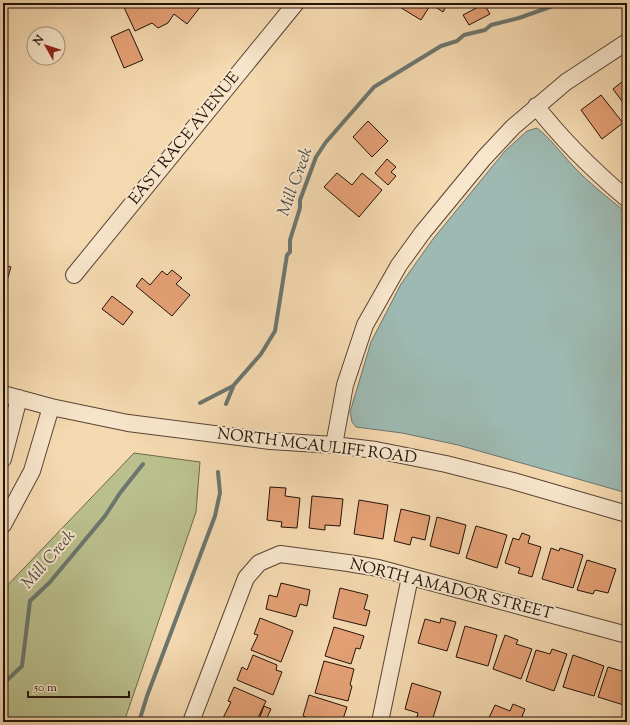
<svg xmlns="http://www.w3.org/2000/svg" width="630" height="725" viewBox="0 0 630 725" font-family="'Sorts Mill Goudy',serif">
  <style>
    .green { fill: #bac08d; stroke: #6e694c }
    .water { fill: #9db9b1; stroke: #6c766e }
    .lines { fill: none; stroke-linecap: round; stroke-linejoin: round }
    .stream { stroke: #6c766e; stroke-width: 4 }
    .building { fill: #e4a075; stroke: #23120a }
    .minor-casing { stroke: #584434; stroke-width: 18 }
    .minor { stroke: #f8e6cc; stroke-width: 16 }
    .labels { text-anchor: middle; dominant-baseline: central; stroke-width: 4; stroke-linejoin: round; paint-order: stroke }
    .street-label { font-size: 16px; fill: #23120a; stroke: #f8e6cc }
    .water-label { font-size: 17px; font-style: italic; fill: #4e4c44; stroke: #f8e6cc }
  </style>
  <rect width="100%" height="100%" fill="#f5d9b0"/>
  <filter id="stains"><feTurbulence type="fractalNoise" baseFrequency=".005" numOctaves="4"/><feColorMatrix values="0 0 0 0 .2 0 0 0 0 .09 0 0 0 0 .02 0 0 0 .5 -.17"/></filter>
  <radialGradient id="worn" r=".72"><stop offset=".6" stop-color="#630" stop-opacity="0"/><stop offset="1" stop-color="#630" stop-opacity=".3"/></radialGradient>
  <!-- green -->
  <path class="green" d="M134,453l66,9 -4,50 -72,210h-121v-132z"/>
  <!-- water -->
  <path class="water" d="M537,128c13,10 24,25 36,38 16,17 35,32 54,47v280l-169,-48 -56,-12 -46,-6 -4,-5 -2,-10 21,-70 30,-58 32,-45 72,-88 22,-20z"/>
  <g class="lines">
    <!-- stream -->
    <path class="stream" d="M200,403l33,-17 28,-32 14,-23 12,-76 3,-3v-12l10,-32v-8l16,-43 10,-15 48,-55 67,-41 16,-5 7,-6 21,-5 6,-5 28,-7 42,-15
      M226,404l7,-17
      M3,684l19,-18 8,-65 20,-19 55,-66 15,-23 23,-29
      M139,722l8,-26 68,-180 5,-23 -2,-21"/>
  </g>
  <!-- building -->
  <path class="building" d="M122,3h75l4,3 -14,18 -13,-10 -6,9 -10,5 -6,-5 -17,8z
    M400,3h48l-5,9 -12,-8 -10,16 -23,-14z
    M484,4l6,10 -21,11 -6,-10z
    M129,29l14,31 -19,8 -13,-31z
    M627,78v30l-14,-19z
    M601,95l22,28 -21,16 -21,-29z
    M368,121l20,20 -16,16 -19,-20z
    M387,159l9,8 -5,5 5,4 -8,9 -13,-12z
    M337,173l15,12 10,-12 20,17 -23,27 -35,-30z
    M3,265l8,2 -6,20h-2z
    M172,270l10,8 -6,6 14,11 -18,21 -36,-30 6,-8 8,7 12,-14 5,4z
    M112,296l21,16 -10,13 -21,-16z
    M270,487l16,1 -1,8 15,2 -3,30 -16,-1 1,-5 -15,-2z
    M312,496l31,3 -3,27 -15,-1v5l-16,-2z
    M359,500l29,5 -5,34 -29,-5z
    M401,509l29,7 -5,24 -13,-3 -2,8 -16,-4z
    M437,517l29,8 -7,29 -29,-8z
    M476,526l31,9 -10,33 -31,-10z
    M522,533l8,3 -2,7 13,4 -9,30 -14,-4 2,-5 -15,-5 8,-25 6,2z
    M551,548l8,3 1,-3 23,7 -10,33 -31,-9z
    M587,560l29,9 -8,24 -13,-3 -2,4 -16,-4z
    M281,583l29,7 -3,16 -7,-2 -4,13 -30,-8 3,-14 8,2z
    M340,588l28,7 -4,14 6,2 -4,15 -33,-8z
    M260,618l33,13 -12,31 -30,-12 7,-15 -4,-1z
    M441,618l15,4 -9,29 -29,-8 7,-24 15,4z
    M465,626l32,9 -9,31 -32,-9z
    M334,627l30,9 -4,13 -4,-1 -5,16 -26,-8z
    M505,635l13,5 -2,4 16,5 -11,30 -28,-10z
    M552,649l15,5 -13,37 -28,-10 10,-31 14,4z
    M253,655l24,10 -1,5 6,2 -9,23 -36,-15 5,-13 5,3z
    M573,655l31,11 -10,30 -31,-9z
    M324,661l30,8 -4,16 2,1 -4,15 -33,-8z
    M608,667l17,5 1,-2h1v36l-29,-9z
    M412,683l29,9 -9,29 -15,-4 1,-4 -13,-4z
    M234,687l32,14 -10,21h-24l-9,-4 8,-16 -3,-1z
    M309,695l38,12 -5,15h-32l1,-3 -8,-3z
    M513,704l12,5 -5,13h-33l8,-17 15,6z
    M264,706l7,3 -6,13h-7z"/>
  <g class="lines">
    <!-- minor casing -->
    <g class="minor-casing">
      <path id="minor" d="M536,106c27,35 58,65 91,93
        M74,275l222,-272
        M3,394l48,13 77,16 142,18 64,4 42,5 70,14 67,17 114,33
        M334,445l11,-60 20,-60 34,-60 24,-33 61,-74 29,-31 53,-45 61,-40
        M3,459l16,-61
        M3,525l29,-54 19,-64
        M191,722l55,-144 13,-15 21,-9 68,9 30,5 249,67
        M380,722l30,-145"/>
    </g>
    <!-- minor -->
    <use href="#minor" class="minor"/>
  </g>
  <g class="labels">
    <!-- street labels -->
    <g class="street-label">
      <text transform="translate(185 139) rotate(-51)">EAST RACE AVENUE</text>
      <text transform="translate(317 447) rotate(7)">NORTH MCAULIFF ROAD</text>
      <text transform="translate(451 590) rotate(14)">NORTH AMADOR STREET</text>
    </g>
    <!-- water labels -->
    <g class="water-label">
      <text transform="translate(296 182) rotate(-70)">Mill Creek</text>
      <text transform="translate(49 560) rotate(-49)">Mill Creek</text>
    </g>
  </g>
  <!-- margin -->
  <rect width="630" height="725" fill="none" stroke="#f5d9b0" stroke-width="16"/>
  <rect x="4" y="4" width="622" height="717" fill="none" stroke="#23120a" stroke-width="2"/>
  <rect x="8" y="8" width="614" height="709" fill="none" stroke="#23120a"/>
  <!-- north arrow -->
  <g transform="translate(46 46) rotate(309)"><circle r="19" fill="#f8e6cc" stroke="#a3917e"/>
  <path d="M0-3L7 15L0 10L-7 15Z" fill="#8f2418"/>
  <text y="-6" font-size="11" font-weight="bold" text-anchor="middle" fill="#23120a">N</text>
  </g>
  <!-- scale -->
  <path d="M28 691v6h101v-6" fill="none" stroke="#23120a" stroke-width="2"/>
  <text x="34" y="691" font-size="12" fill="#23120a" stroke="#f8e6cc" stroke-width="3" paint-order="stroke">50 m</text>
  <rect width="100%" height="100%" filter="url(#stains)"/>
  <rect width="100%" height="100%" fill="url(#worn)"/>
</svg>
